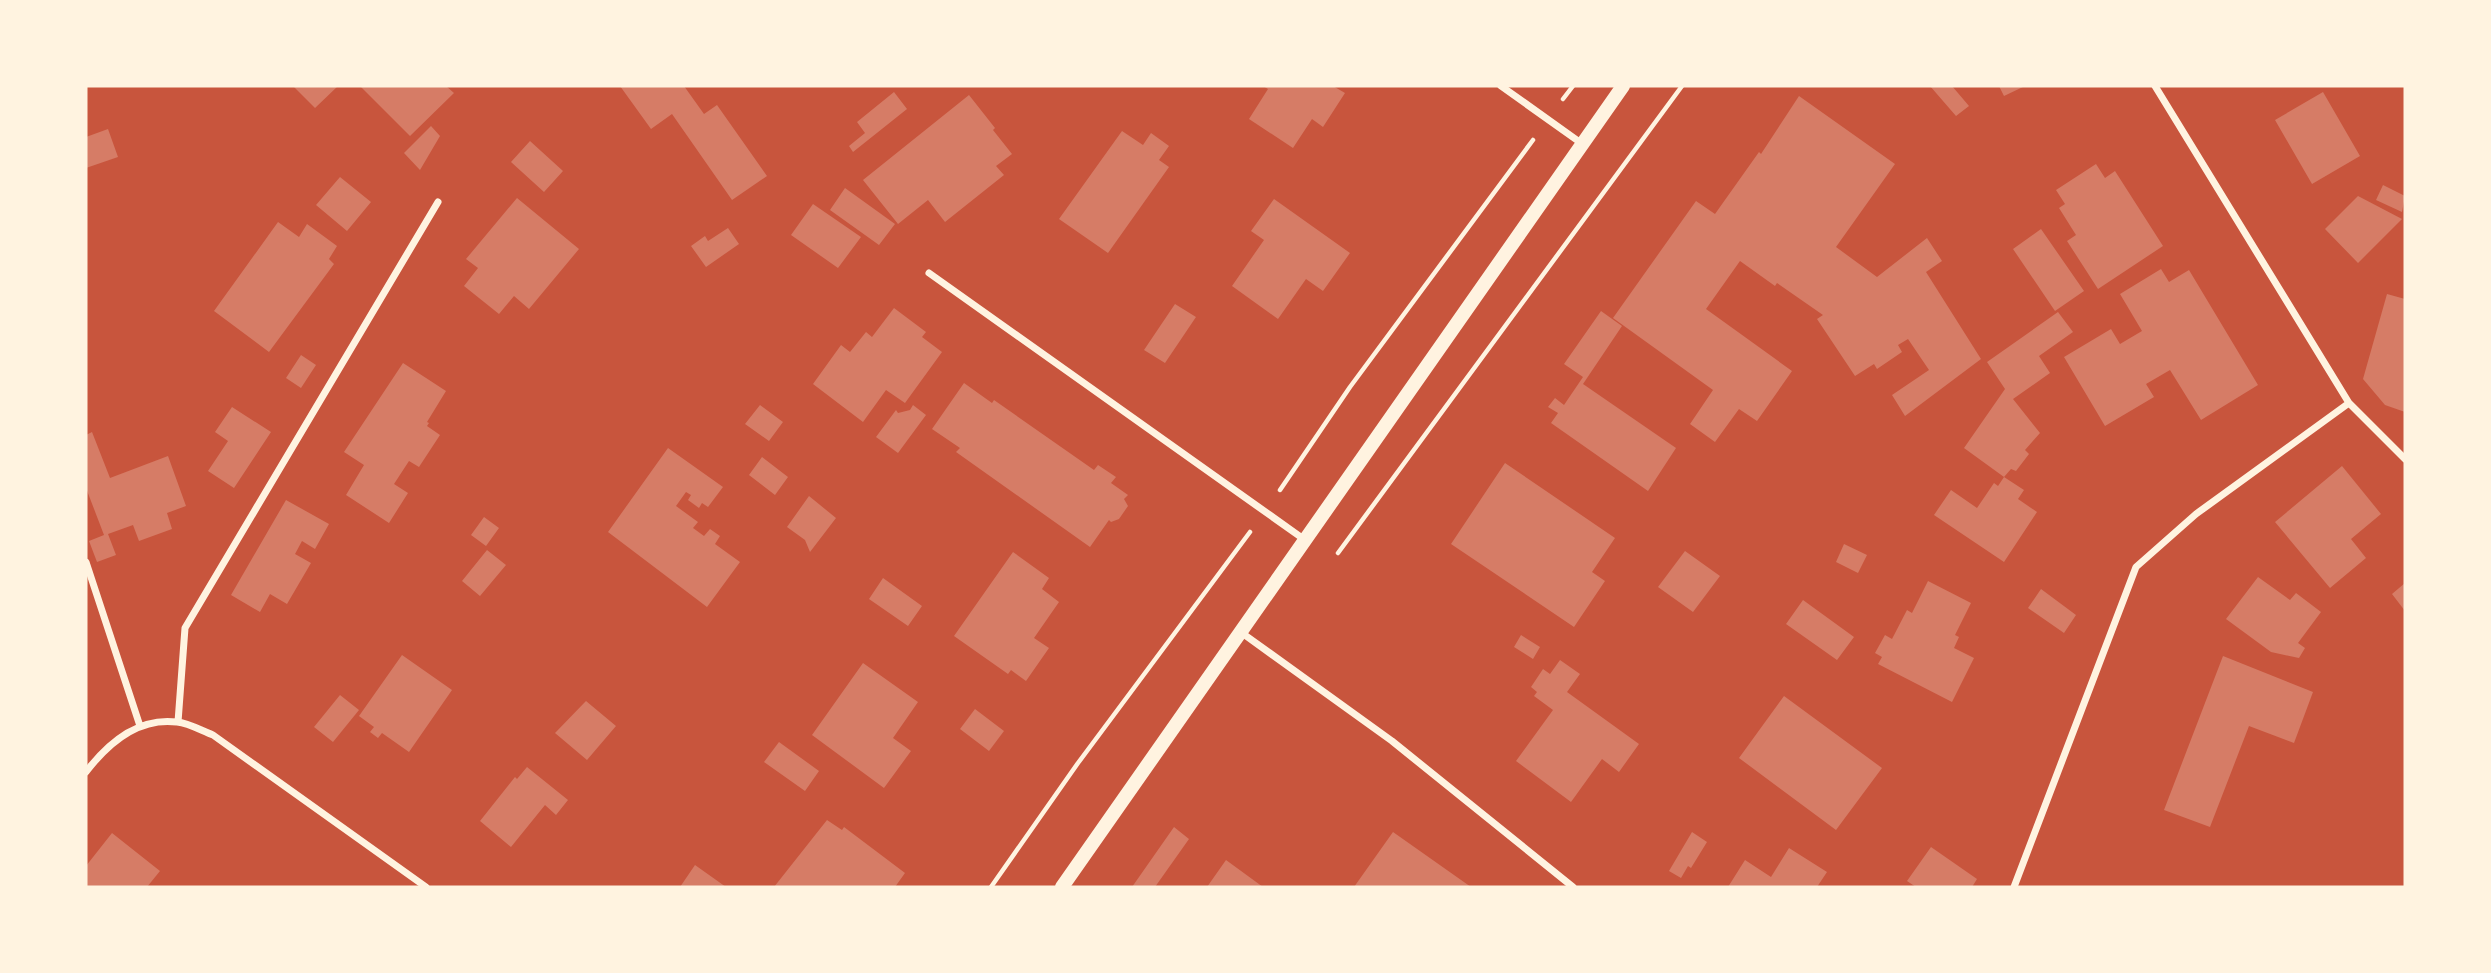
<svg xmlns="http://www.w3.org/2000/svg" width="2491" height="973" viewBox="0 0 2491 973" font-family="'PT Sans',sans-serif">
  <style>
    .building { fill: #d67c66 }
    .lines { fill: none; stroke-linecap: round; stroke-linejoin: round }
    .path { stroke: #fff3e0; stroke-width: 4.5 }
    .minor { stroke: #fff3e0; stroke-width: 7 }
    .secondary { stroke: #fff3e0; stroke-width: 14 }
  </style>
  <rect width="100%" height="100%" fill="#c8553d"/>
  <!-- building -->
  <path class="building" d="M293,86h45l-23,22z
    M360,86h86l8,7 -44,43z
    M620,86h64l20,28 13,-9 50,71 -35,24 -60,-86 -21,15z
    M1263,86h70l12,7 -22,34 -11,-8 -19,29 -44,-29 19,-30z
    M1930,86h22l17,20 -13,10z
    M1999,86h26l-21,10z
    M894,92l13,17 -54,43 -4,-6 16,-13 -8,-11z
    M2323,92l37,64 -48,28 -37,-64z
    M969,95l26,33 -2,2 19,24 -16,12 8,9 -59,47 -17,-22 -30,24 -35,-44z
    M1799,96l96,68 -59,83 41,30 50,-39 15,23 -16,11 55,87 -76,57 -13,-21 37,-25 -21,-31 -10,6 4,7 -25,17 -3,-5 -19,12 -38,-57 6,-4 -46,-32 -2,3 -35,-25 -34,48 86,62 -35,50 -18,-12 -24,33 -25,-18 23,-34 -100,-72 83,-117 19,13 44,-62 2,2z
    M431,126l9,10 -20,34 -16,-17z
    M108,129l10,28 -32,11v-31z
    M1122,131l21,14 8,-12 18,13 -10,14 10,7 -61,86 -49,-34z
    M530,141l33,30 -19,21 -33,-30z
    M2096,164l9,14 10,-7 48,75 -65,43 -31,-48 9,-6 -17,-27 6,-4 -9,-14z
    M340,177l31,25 -24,29 -31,-26z
    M2383,185l22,11 -3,16 -26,-12z
    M845,188l50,36 -16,21 -49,-35z
    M2358,196l44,23 -44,44 -33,-34z
    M517,198l62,51 -50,60 -15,-13 -15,18 -35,-28 14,-18 -12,-9z
    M1274,199l76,54 -27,38 -17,-12 -28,40 -46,-33 32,-46 -13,-9z
    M813,204l48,33 -23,31 -47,-33z
    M278,222l21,15 8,-13 30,22 -8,13 5,5 -65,88 -55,-41z
    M728,228l11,16 -33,23 -15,-21 14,-10 3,5z
    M2041,229l43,62 -29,20 -42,-62z
    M2161,269l8,13 20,-12 69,115 -57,35 -31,-50 -24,14 8,13 -49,29 -41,-69 47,-28 9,15 22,-13 -22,-37z
    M2387,294l18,5v113l-20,-7 -22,-26z
    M1175,304l21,13 -31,46 -21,-13z
    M894,308l32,24 -4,5 20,15 -37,51 -19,-13 -23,32 -50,-38 28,-39 9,7 16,-20 6,5z
    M1601,311l21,15 -39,58 93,64 -28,43 -97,-68 7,-10 -10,-6 7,-9 9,7 19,-28 -19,-13z
    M2058,312l15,20 -34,24 11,17 -37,26 27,34 -15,17 4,4 -13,17 -5,-2 -7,8 -40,-29 41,-59 -18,-27z
    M301,355l15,10 -15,23 -15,-10z
    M403,363l43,28 -19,31 2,1 -2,3 13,9 -21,32 -10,-6 -15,23 14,9 -19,30 -43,-28 18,-30 -20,-13z
    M964,383l28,20 2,-3 100,70 4,-5 18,12 -5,6 17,12 -4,4 4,7 -9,13 -8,3 -2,-2 -19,27 -134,-95 4,-4 -28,-19z
    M760,405l23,17 -14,19 -24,-17z
    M913,405l13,10 -28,38 -22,-16 20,-27 2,3 12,-3z
    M232,407l39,25 -37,56 -26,-17 20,-30 -13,-9z
    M92,432l18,46 58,-22 18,50 -19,7 5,16 -33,12 -6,-16 -25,9 8,21 -19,7 -8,-21 15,-6 -18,-47v-53z
    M668,448l55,39 -15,20 -6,-4 -3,5 -11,-8 3,-5 -5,-3 -10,14 22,16 -5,6 11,8 6,-7 10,7 -5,8 25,18 -33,45 -99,-75z
    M762,457l26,20 -13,18 -26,-20z
    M1505,463l110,75 -23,34 13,9 -31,46 -123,-83z
    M2342,466l39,48 -30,25 15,19 -36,30 -55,-66z
    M2004,477l20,13 -6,9 19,13 -33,50 -70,-47 17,-25 26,18 17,-25 4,3z
    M809,496l27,22 -26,34 -5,-12 -18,-13z
    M286,500l43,24 -14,25 -13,-8 -7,13 16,9 -24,41 -17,-10 -10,18 -29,-17z
    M484,517l15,11 -13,18 -15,-11z
    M1844,544l23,11 -9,18 -22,-11z
    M487,550l19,15 -26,31 -18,-15z
    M1685,551l35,25 -27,36 -35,-25z
    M1013,552l36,26 -7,11 17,13 -25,36 15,10 -23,33 -15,-11 -3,4 -54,-38z
    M2258,577l32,23 6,-7 25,19 -23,31 7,5 -6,10 -28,-6 -45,-33z
    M883,578l39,28 -14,20 -39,-27z
    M1928,581l43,22 -16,32 4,2 -5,11 20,10 -22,44 -74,-38 4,-7 -7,-4 10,-18 7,4 15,-29 5,3z
    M2405,583v28l-13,-17z
    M2041,589l35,26 -12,18 -36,-25z
    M1803,600l51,37 -17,23 -51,-36z
    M1521,635l19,12 -7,12 -19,-12z
    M402,655l50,35 -43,62 -27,-19 -4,5 -8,-6 4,-5 -15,-11z
    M2223,656l90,36 -19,51 -45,-17 -39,101 -46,-17z
    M1560,660l20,14 -13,18 72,52 -20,28 -17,-13 -31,43 -55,-41 37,-51 -19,-14 3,-4 -6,-5 12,-18 7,5z
    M863,663l55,39 -25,36 18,13 -27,37 -72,-53z
    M340,695l19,15 -26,32 -19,-15z
    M1784,696l98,72 -46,62 -97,-72z
    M586,701l30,25 -29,34 -32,-27z
    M975,709l29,22 -15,20 -29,-22z
    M779,742l40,29 -14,20 -41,-29z
    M527,767l41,33 -12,15 -11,-10 -34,42 -31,-26 35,-44 2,2z
    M827,820l15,10 2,-3 61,46 -10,14h-121z
    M1174,827l15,12 -34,48h-23z
    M1393,832l78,55h-117z
    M1692,832l15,10 -16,26 -3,-2 -7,12 -12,-7z
    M112,833l48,38 -13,16h-61v-21z
    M1931,847l46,32 -5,8h-56l-9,-6z
    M1789,848l38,24 -10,15h-89l17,-27 26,17z
    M1226,860l37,27h-56z
    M695,865l31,22h-46z"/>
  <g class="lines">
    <!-- path -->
    <path class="path" d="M1563,99l10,-13
      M1280,490l70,-103 183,-247
      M1338,553l344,-467
      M991,887l87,-124 172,-231"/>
    <!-- minor -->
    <path class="minor" d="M1501,86l80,57
      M2155,86l194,317 56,56
      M929,273l376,267
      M86,562l54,164
      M1242,633l150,108 181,146
      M178,722l7,-94 253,-426
      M86,772c22,-29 52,-55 91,-50 12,1 25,9 36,13l213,152
      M2014,887l122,-320 60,-53 153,-111"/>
    <!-- secondary -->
    <path class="secondary" d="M1062,887l561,-801"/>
  </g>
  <!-- border -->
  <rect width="2491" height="973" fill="none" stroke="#fff3e0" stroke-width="175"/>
</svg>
